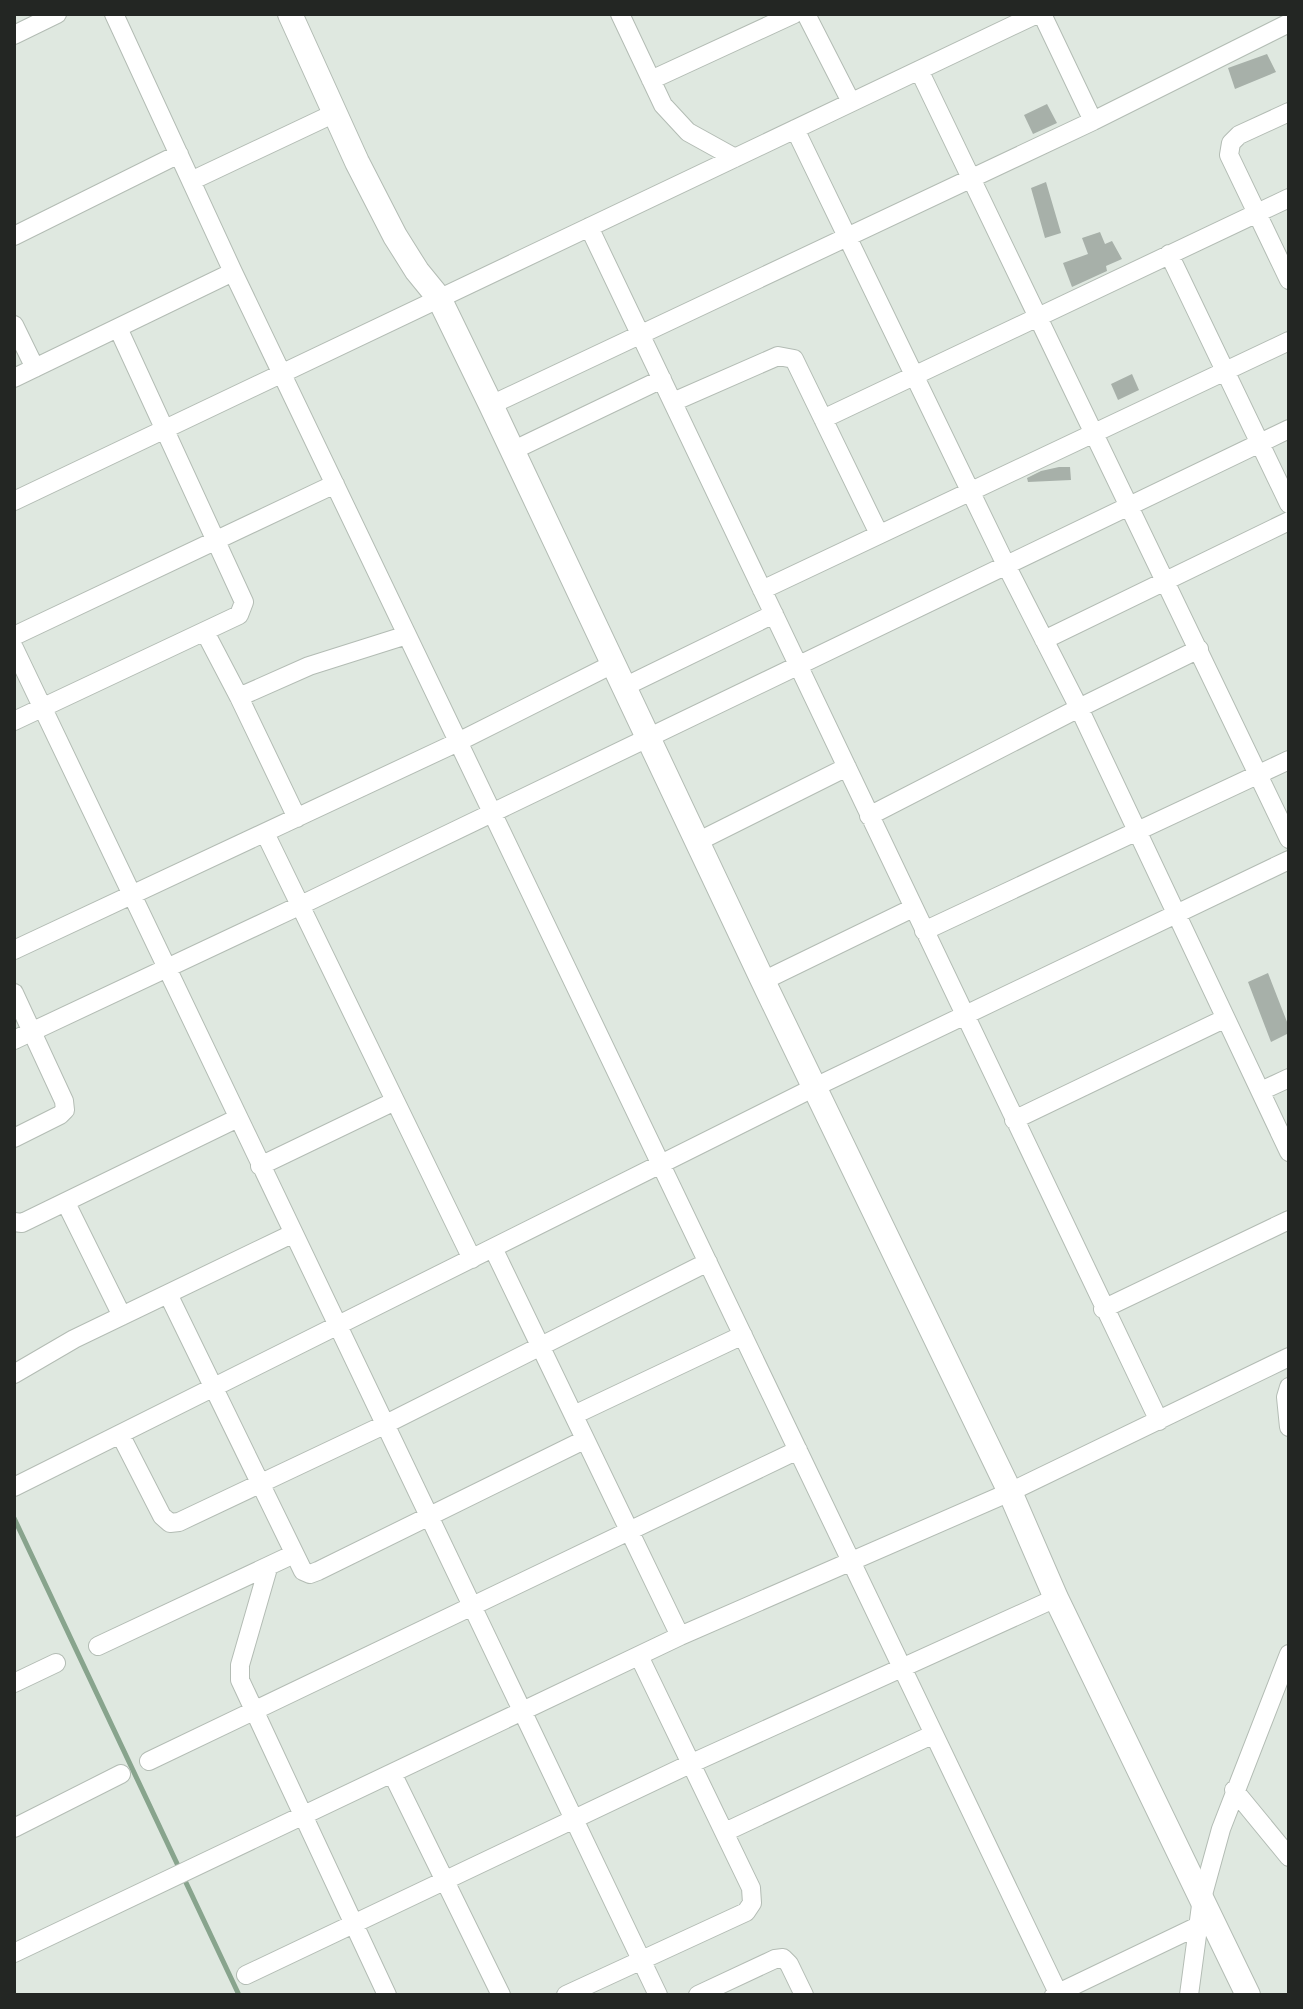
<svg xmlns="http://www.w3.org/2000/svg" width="1303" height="2009" viewBox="0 0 1303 2009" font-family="Helvetica,sans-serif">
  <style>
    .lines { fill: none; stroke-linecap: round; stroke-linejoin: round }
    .stream { stroke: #88a48d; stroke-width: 5 }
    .building { fill: #a7b0a9 }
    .minor-casing { stroke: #b3bcb4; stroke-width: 20 }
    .tertiary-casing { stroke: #b3bcb4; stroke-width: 26 }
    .minor { stroke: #fff; stroke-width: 18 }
    .tertiary { stroke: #fff; stroke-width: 24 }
  </style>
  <rect width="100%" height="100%" fill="#dfe8e0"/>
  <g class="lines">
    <!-- stream -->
    <path class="stream" d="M14,1518l225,477"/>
  </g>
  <!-- building -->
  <path class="building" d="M1267,54l9,18 -41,17 -7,-21z
    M1047,104l10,19 -24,11 -9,-19z
    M1046,182l15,51 -16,5 -14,-50z
    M1100,232l5,12 7,-3 10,18 -16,7 1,5 -35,16 -9,-24 25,-9 -6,-16z
    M1132,374l7,16 -21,10 -7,-16z
    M1059,467h11l1,13 -43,2 -1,-4 14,-7z
    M1268,973l21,54v6l-18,9 -23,-60z"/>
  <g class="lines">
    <!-- minor casing -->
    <g class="minor-casing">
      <path id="minor" d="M114,14l119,258 826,1723
        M620,14l43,91 25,27 47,26
        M806,14l45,88
        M1042,14l51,107
        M14,35l43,-21
        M919,70l370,769
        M651,80l143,-66
        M1289,112l-50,23 -8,8 -2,12 60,125
        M795,129l211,436 73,143 210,444
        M191,181l144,-68
        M589,227l570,1194
        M14,236l165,-82
        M1169,254l120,250
        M14,325l21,43
        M14,378l219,-106
        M673,402l105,-46 16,3 85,175
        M491,405l602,-284 196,-98
        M823,419l466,-221
        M512,451l150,-72
        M14,501l1023,-487
        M762,590l527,-249
        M205,632l34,65
        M14,636l321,-152
        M1044,640l245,-119
        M14,648l644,1347
        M624,687l150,-73
        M14,721l225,-106 5,-13 -126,-274
        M869,816l210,-108 120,-59
        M297,818l-58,-121 70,-31 98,-31
        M265,833l207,426
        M699,841l148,-74
        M924,931l365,-171
        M14,950l444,-208 155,-78
        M763,981l150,-73
        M14,993l50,108 1,9 -5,5 -46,23
        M14,1040l287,-135 988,-476
        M1261,1091l28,-13
        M1014,1120l210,-101
        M260,1166l135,-65
        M66,1203l56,113
        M14,1222l8,1 216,-105
        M493,1248l187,388
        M168,1294l135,277 7,3 8,-3 266,-131
        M1103,1309l186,-89
        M14,1374l60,-35 218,-105
        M1289,1387l-3,10 3,30
        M574,1415l169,-80
        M120,1434l42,82 8,7 9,-1 205,-97 324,-163
        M14,1487l801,-400 474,-227
        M268,1568l-28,97v15l147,315
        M98,1646l196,-92
        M14,1683l42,-20
        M149,1761l649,-311
        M392,1773l109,222
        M1234,1790l55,67
        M14,1828l107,-54
        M725,1832l209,-98
        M14,1953l666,-317 330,-144 279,-135
        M246,1975l444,-211 366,-166
        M566,1995l180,-83 6,-9 -1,-15 -112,-232
        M698,1995l77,-36 8,-1 6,6 15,31
        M1054,1995l146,-70
        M1189,1995l13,-97 19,-69 68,-175"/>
    </g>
    <!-- tertiary casing -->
    <g class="tertiary-casing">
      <path id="tertiary" d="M290,14l67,148 38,74 22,35 22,27 52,107 272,576 247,511 46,106 192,397"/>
    </g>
    <!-- minor -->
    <use href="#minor" class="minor"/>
    <!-- tertiary -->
    <use href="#tertiary" class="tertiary"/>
  </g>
  <!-- border -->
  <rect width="1303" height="2009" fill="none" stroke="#232623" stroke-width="32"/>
</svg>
